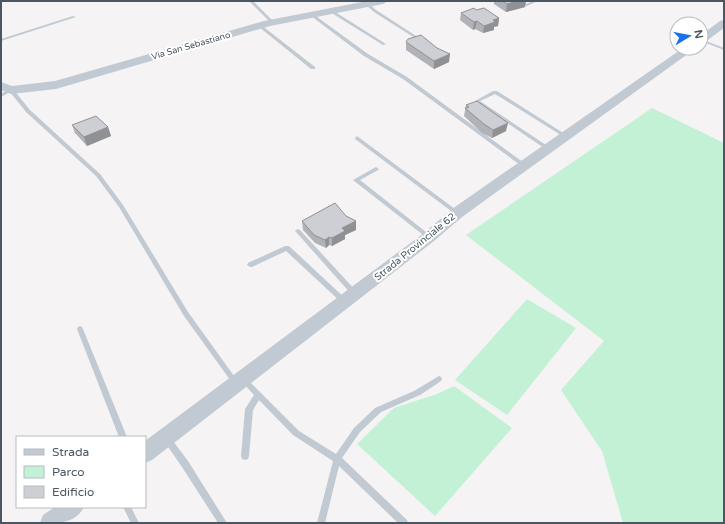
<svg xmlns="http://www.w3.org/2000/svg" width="725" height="524" viewBox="0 0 725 524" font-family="'Varela Round',sans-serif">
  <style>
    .green { fill: #c3f1d5 }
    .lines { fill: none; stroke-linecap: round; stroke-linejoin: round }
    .service { fill: #c1cad2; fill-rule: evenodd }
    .tertiary { fill: #c1cad2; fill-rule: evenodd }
    .wall { fill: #b0b2b7 }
    .shaded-wall { fill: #909195 }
    .building { fill: #cdcfd5; stroke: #909195 }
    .labels { text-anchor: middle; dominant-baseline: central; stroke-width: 4; stroke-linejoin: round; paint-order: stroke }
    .far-street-label { font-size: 9px; fill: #4a5661; stroke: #fff }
    .street-label { font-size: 10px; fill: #4a5661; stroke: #fff }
  </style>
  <rect width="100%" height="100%" fill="#f5f3f3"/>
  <!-- green -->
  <path class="green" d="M652,108l72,35v380h-101l-21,-72 -41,-61 43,-49 -138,-106z
    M527,299l49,29 -69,87 -52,-35z
    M454,386l58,42 -77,88 -78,-72 37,-36 43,-14z"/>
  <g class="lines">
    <!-- service -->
    <path class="service" d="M249,1h4l21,21v2h-2z
      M533,1h5l-11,5 -3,-1z
      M366,3h2l8,7 48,31 -3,1 -47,-30 -8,-7z
      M330,10h2l54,34 -3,1 -53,-33z
      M311,14h2l55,40 39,23 113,83 9,4 1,1 -1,1h-4l-9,-4 -113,-83 -39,-23 -53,-40z
      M73,16l3,1 -75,24v-2z
      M259,25h2l54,42v2h-4l-52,-42z
      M701,39l23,9v2l-23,-9z
      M9,89h4l17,21 70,64 23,31 65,107 49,68 1,2 -1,2 -2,1 -2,-1 -49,-68 -65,-109 -23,-31 -70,-64 -16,-20 -9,5v-3z
      M493,91h4l71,45 -2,2 -2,-1 -69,-43 -15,7 72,48 -3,2 -2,-1 -72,-49z
      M357,136l102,76 1,1 -1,1h-4l-100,-75v-1z
      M376,167l3,2 -1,1 -18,10 71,56 1,1 -1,1h-4l-74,-58z
      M298,229l2,1 57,62 1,2 -1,2h-4l-57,-64 -1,-1 1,-1z
      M285,246h4l57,53 1,2 -1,2h-4l-56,-52 -34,16h-2l-3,-2 1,-2z
      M80,326l2,1 1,2 44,108h-8l-42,-108 1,-2z
      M439,376l2,1 1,2 -1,2 -21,14 -39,17 -21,20 -18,26 65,62 1,3h-10l-59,-57 -14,57h-8l16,-62 -40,-26 -34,-35 -6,10 -4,46 -1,3 -3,1 -3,-1 -1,-3 4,-47 9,-14 -12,-13 -1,-2 1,-2 2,-1 2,1 53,53 37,23 18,-26 21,-20 39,-17z
      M167,436l3,1 18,24 39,62h-9l-36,-56 -18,-26 -1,-2 1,-2z
      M123,507h8l8,16h-8z"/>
    <!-- tertiary -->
    <path class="tertiary" d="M367,1h21l-5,3 -113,22 -214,63 -45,5 -10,-4v-8l11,4 43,-5 209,-60z
      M724,20v8l-19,14 -4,1v-8l19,-14z
      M683,48h13l-234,169 -28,24 -282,219 -7,3v-22l279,-208 28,-24z
      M55,507h29c-9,17 -25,16 -44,16l3,-8z"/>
  </g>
  <!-- wall -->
  <path class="wall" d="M494,1h33h-1l-1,6 -19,5 -12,-8z
    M476,10l23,8 -1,8 -4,1v3l-11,3 -8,-4 -2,1 -13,-10 1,-7z
    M406,42l43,20 -15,7 -28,-19z
    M466,105l40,26 -14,7 -10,-5 -18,-17z
    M72,125l36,2 3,9 -24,10 -12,-13z
    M346,216l10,5v9l-11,5v4l-13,7 -3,-1 -3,3 -11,-5 -12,-13 -1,-9z"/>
  <!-- shaded-wall -->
  <path class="shaded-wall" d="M518,1h9h-1l-1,6 -19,5 1,-8z
    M499,18l-1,8 -4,1v3l-11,3 1,-7 9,-6z
    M477,21l-2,8 -2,1 1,-8z
    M450,54l-1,8 -15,7v-8z
    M508,123l-2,8 -14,7 1,-8z
    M108,127l3,9 -24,10 -3,-9z
    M356,221v9l-11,5v4l-13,7v-8l10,-10z
    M329,237v8l-3,3 -1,-8z"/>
  <!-- building -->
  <path class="building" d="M502,1h16l-11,3z
    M474,8l2,2 8,-2 15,10 -6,2 2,2 -11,4 -7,-5 -3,1 -13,-9z
    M421,35l16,13 13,6 -16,7 -28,-19 2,-3z
    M477,101l31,22 -15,7 -9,-6 -19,-16 4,-1 -3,-2z
    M96,116l12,11 -24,10 -12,-12z
    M335,203l11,13 10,5 -14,7 3,3 -13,7 -3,-1 -4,3 -11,-5 -12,-14z"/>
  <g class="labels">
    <!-- far-street labels -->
    <g class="far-street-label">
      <text transform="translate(191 46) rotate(-16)">Via San Sebastiano</text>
    </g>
    <!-- street labels -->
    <g class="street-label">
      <text transform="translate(415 247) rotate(-39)">Strada Provinciale 62</text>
    </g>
  </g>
  <!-- border -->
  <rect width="725" height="524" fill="none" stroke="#4a5661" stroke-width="4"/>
  <!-- legend -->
  <rect x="16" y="436" width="130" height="72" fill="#ffffff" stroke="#b7bbc0"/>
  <rect x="24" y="449" width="20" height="6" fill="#c1cad2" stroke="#b7bbc0"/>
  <text x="52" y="456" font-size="12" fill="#4a5661">Strada</text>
  <rect x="24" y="466" width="20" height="12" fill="#c3f1d5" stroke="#b7bbc0"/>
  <text x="52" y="476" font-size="12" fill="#4a5661">Parco</text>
  <rect x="24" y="486" width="20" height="12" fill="#cdcfd5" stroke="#b7bbc0"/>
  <text x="52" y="496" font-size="12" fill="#4a5661">Edificio</text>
  <!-- north arrow -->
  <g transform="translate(689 36) rotate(80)"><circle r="19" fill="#ffffff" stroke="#b7bbc0"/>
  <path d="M0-3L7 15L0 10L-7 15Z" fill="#1a73e8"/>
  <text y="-6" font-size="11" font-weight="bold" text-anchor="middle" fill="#4a5661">N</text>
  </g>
</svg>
